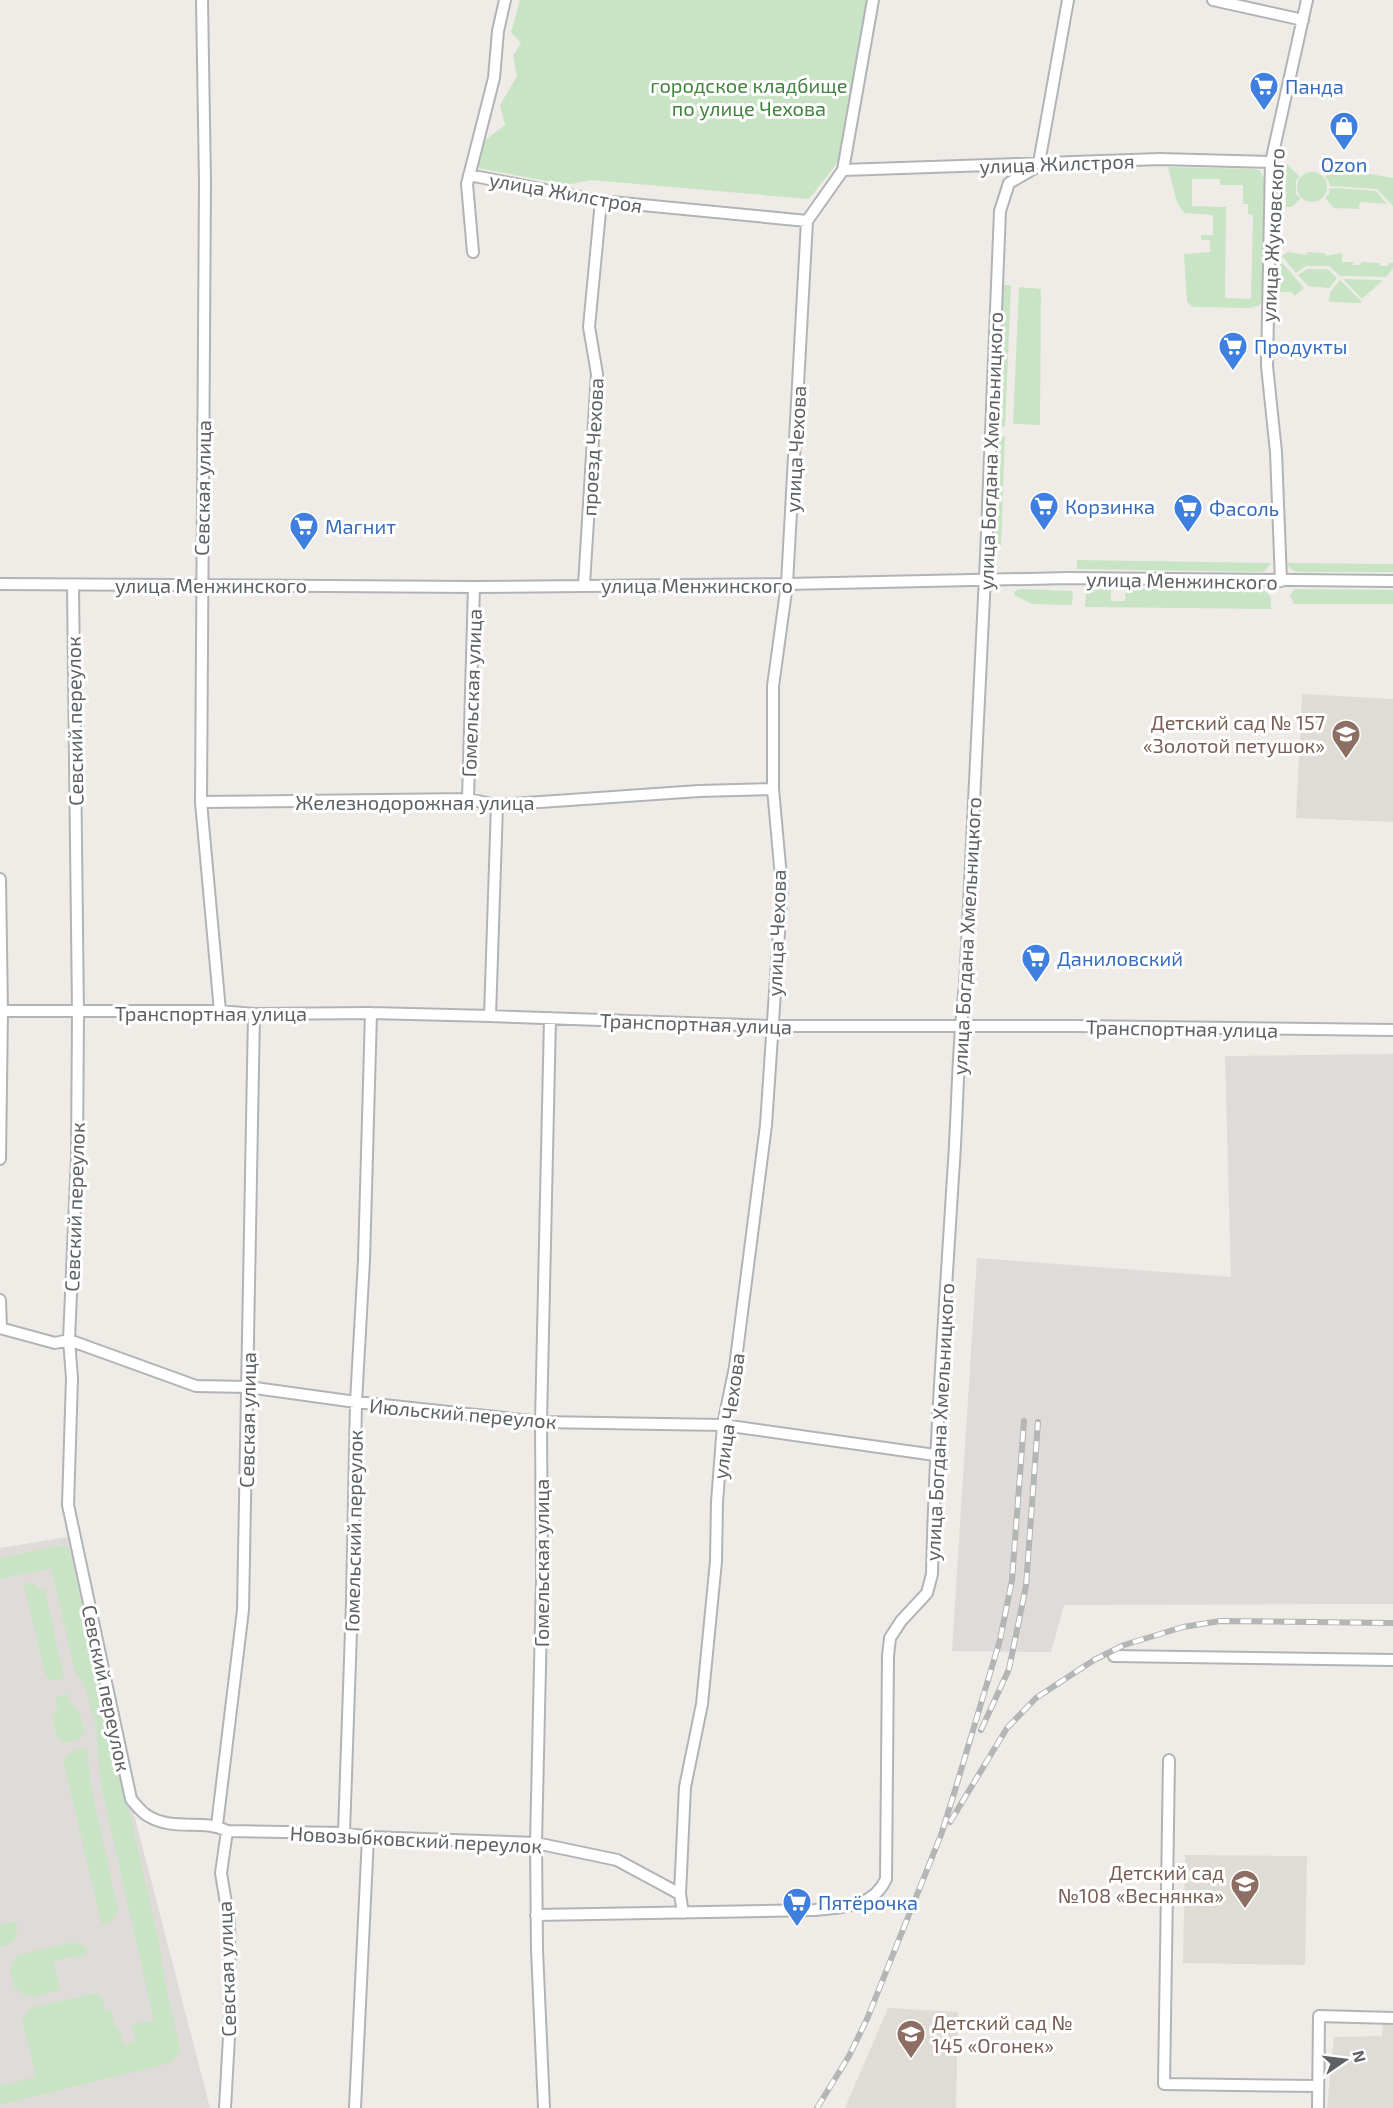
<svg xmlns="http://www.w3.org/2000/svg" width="1393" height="2108" viewBox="0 0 1393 2108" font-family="'Exo 2',sans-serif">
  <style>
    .industrial { fill: #dedbd9 }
    .education { fill: #dfdbd5 }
    .green { fill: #c8e4c5; fill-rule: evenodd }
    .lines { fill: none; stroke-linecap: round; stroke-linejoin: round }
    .minor-casing { stroke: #b1b4b7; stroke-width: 14 }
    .minor { stroke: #fff; stroke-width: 10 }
    .rail-casing { stroke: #b4b5b5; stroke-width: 6 }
    .rail { stroke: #fff; stroke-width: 4; stroke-dasharray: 11; stroke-linecap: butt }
    .labels { text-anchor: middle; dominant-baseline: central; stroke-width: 6; stroke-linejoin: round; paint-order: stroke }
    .park-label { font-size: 20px; fill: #41843e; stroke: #fff }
    .shop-label { font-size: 20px; fill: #366cbe; stroke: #fff; text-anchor: start }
    .street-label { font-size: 20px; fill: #5e6265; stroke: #fff }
    .education-label { font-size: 20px; fill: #785e54; stroke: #fff; text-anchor: end }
  </style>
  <rect width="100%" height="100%" fill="#efece7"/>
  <!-- industrial -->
  <path class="industrial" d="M1393,1054v550l-329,1 -13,47 -99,-1 25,-393 254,19 -6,-221z
    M68,1537l66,277 76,294h-210v-560z"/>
  <!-- education -->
  <path class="education" d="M1302,694l91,5v123l-97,-4z
    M1185,1855l122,1 -2,109 -122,-2z
    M888,2008l70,4 -2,96h-111z
    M1383,2025h10v83h-66l7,-71 48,-1z"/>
  <!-- green -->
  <path class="green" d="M520,0h348l-30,162 -29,37 -218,-19 -24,5 -90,-17 8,-28 20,-15 -5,-20 17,-29 -4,-20 8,-13 -10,-11z
    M1285,162l15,15 -4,3v14l5,4 -9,9h-6z
    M1168,167l88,2 4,2 4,7 -1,122 -3,5 -9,3 -58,-1 -6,-5 -3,-48 26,-2v-12h-9v-5h12v-20l-29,-2 -7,-11zM1192,179h28v6h23v19h5v10l5,1 -2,84 -26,-1 1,-91 -34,-1z
    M1335,168l58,10v28l-16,-17 -47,-3 -1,-4 -4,-5z
    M1297 187a15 15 0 1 1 30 0a15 15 0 1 1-30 0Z
    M1337,188l39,3 11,13 -27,-2 -1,7 -25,-1 -9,-10 4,-4v-5z
    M1288,252l19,3v-3l18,1 1,3 16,-3v9h11v3h8v-3l19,1v3h8l1,-3h4v5l-7,9 -46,-1 -11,-10h-23l-10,7 -14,-17z
    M1280,260l24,28 -9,8 -4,-4h-12z
    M1307,269h21l9,9 -8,10 -21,-2 -10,-11z
    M1343,279l40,1 -21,19z
    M1340,280l21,21v2l-32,-1 1,-9z
    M1001,285h10l-6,142h-5l-4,-8z
    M1019,287l22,2 -1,136 -27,-1z
    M1005,436l-4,110 -6,3 -1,-12 2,-96 3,-3z
    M1077,560l194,3 -7,9 -187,-3z
    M1286,563l107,1v8h-96l-5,-2z
    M1089,588h22v13h14l1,-13 139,3 6,6v12l-186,-2 1,-15z
    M1021,589l50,2 2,2 -1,12 -40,-1 -18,-9 1,-4z
    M1294,589l99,1v14h-99l-4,-8z
    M59,1546l10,2 92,403v12l19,86 -3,8 -7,6 -170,42v-19l36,-9 -14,-58 8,-11 67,-15 1,4 4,-1 3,15 6,-1 4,18 4,-1 4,18 13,-4 -4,-17 22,-3 -53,-236 -5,-59 -12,-42 -9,-13 -24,-103 -51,11v-21z
    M32,1583l13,9 19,86 -13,3 -6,-7 -21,-90z
    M67,1694l2,8 10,9 6,21 -5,7 -15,4 -8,-6 -5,-19 6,-11 -3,-10z
    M82,1748l5,2 4,37 27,123 -6,11 -10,4 -39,-165 8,-7z
    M16,1921c3,16 0,23 -16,26v-22z
    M74,1942l11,5 2,7 -33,7 6,29c-9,2 -23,8 -32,6 -18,-3 -23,-31 -9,-41z"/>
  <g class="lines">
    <!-- minor casing -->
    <g class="minor-casing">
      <path id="minor" d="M202,0l3,182 -4,620 19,209
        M1213,0l90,20
        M843,170l317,-11 111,3
        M469,175l132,26 206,20
        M473,252l-6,-68 27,-106 4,-47 7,-31
        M1281,581l-5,-129 -9,-86 4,-204 36,-162
        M0,584l474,3 313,-3 282,-6 324,3
        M584,585l13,-211 -8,-47 12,-126
        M73,586l5,426 -1,145 -8,183 3,38 -4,127 63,294c5,6 10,13 17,17 27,16 54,2 79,15l117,2 24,4 168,6 81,17 63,34
        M468,799l6,-212
        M201,802l267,-3 29,6 202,-14 74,-2
        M0,879l2,132 -2,148
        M0,1011h220l34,3 117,-1 119,3 282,10h302l319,4
        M490,1016l7,-211
        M0,1300l1,28
        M0,1328l55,15 14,-3 127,46 52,1 108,15 185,20 182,3 212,30
        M1114,1656l279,4
        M1169,1760l-5,324 154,2
        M217,1825l26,-215 11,-596
        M344,1833l8,-231 4,-200 8,-142 7,-247
        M683,1913l-3,-19 5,-107 17,-83 14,-143 1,-59 6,-77 12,-58 31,-242 16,-237 -9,-99v-103l14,-102 20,-363 36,-51 30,-170
        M536,1915l279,-5c27,-3 58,-2 71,-31l2,-223 2,-18 11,-17 26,-28 5,-19c3,-133 13,-266 21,-398 5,-64 4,-127 12,-190l21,-430 14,-345 9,-28 26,-15 4,-5 29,-163
        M225,2108l5,-89 -1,-98 -8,-48 6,-42
        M355,2108l13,-271
        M544,2108l-7,-158 -1,-107 6,-265 -1,-156 9,-404
        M1318,2108l1,-92 74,2"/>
    </g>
    <!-- minor -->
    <use href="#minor" class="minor"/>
    <!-- rail casing -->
    <g class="rail-casing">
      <path id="rail" d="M981,1730l28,-61 17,-83 12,-164
        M950,1822l57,-94 29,-30 58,-38 30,-15 59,-18 37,-6 173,2
        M817,2108l32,-52 18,-37 74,-184 12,-38 47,-157 12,-60 12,-159"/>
    </g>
    <!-- rail -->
    <use href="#rail" class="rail"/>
  </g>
  <!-- icons -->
  <defs>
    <g id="supermarket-pin" transform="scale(1.5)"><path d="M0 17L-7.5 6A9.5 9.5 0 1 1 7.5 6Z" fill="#3f7fe0" stroke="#fff"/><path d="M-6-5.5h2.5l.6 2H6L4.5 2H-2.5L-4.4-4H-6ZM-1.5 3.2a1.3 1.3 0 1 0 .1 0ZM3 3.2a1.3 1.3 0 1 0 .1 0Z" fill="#fff"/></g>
    <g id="shop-pin" transform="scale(1.5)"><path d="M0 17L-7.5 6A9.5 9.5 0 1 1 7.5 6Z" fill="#3f7fe0" stroke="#fff"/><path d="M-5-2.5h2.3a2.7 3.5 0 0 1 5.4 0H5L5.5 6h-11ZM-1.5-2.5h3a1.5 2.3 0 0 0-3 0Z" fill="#fff"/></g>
    <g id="school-pin" transform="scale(1.5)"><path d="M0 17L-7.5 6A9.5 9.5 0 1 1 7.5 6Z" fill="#8d6e63" stroke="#fff"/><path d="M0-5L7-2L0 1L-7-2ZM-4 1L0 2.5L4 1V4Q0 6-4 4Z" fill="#fff"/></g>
  </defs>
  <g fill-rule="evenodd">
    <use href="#supermarket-pin" x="1264" y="86"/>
    <use href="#shop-pin" x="1344" y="126"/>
    <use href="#supermarket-pin" x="1233" y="346"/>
    <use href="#supermarket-pin" x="1044" y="506"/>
    <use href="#supermarket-pin" x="1188" y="508"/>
    <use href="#supermarket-pin" x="304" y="526"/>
    <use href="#school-pin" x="1346" y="734"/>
    <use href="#supermarket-pin" x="1036" y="958"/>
    <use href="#school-pin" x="1245" y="1884"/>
    <use href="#supermarket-pin" x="797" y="1902"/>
    <use href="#school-pin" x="911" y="2034"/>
  </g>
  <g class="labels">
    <!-- park labels -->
    <g class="park-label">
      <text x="749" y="85">городское кладбище<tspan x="749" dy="23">по улице Чехова</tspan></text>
    </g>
    <!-- shop labels -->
    <g class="shop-label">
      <text x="1285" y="86">Панда</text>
      <text x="1344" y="164" text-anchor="middle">Ozon</text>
      <text x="1254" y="346">Продукты</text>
      <text x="1065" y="506">Корзинка</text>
      <text x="1209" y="508">Фасоль</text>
      <text x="325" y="526">Магнит</text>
      <text x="1057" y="958">Даниловский</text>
      <text x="818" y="1902">Пятёрочка</text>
    </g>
    <!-- street labels -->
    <g class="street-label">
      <text transform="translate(1057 163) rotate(-2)">улица Жилстроя</text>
      <text transform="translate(566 192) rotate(10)">улица Жилстроя</text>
      <text transform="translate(1272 235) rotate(-87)">улица Жуковского</text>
      <text transform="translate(592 447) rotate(-87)">проезд Чехова</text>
      <text transform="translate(795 449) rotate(-87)">улица Чехова</text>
      <text transform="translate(990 451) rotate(-88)">улица Богдана Хмельницкого</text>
      <text transform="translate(202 488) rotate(-89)">Севская улица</text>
      <text transform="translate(1182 580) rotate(1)">улица Менжинского</text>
      <text x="211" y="585">улица Менжинского</text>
      <text x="697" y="585">улица Менжинского</text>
      <text transform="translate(471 693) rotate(-88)">Гомельская улица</text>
      <text transform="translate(74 721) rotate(-91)">Севский переулок</text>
      <text x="415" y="802">Железнодорожная улица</text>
      <text transform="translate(776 933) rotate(-88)">улица Чехова</text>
      <text transform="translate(966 936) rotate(-87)">улица Богдана Хмельницкого</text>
      <text x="211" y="1013">Транспортная улица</text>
      <text transform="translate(696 1023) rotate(2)">Транспортная улица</text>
      <text transform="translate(1182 1028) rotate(1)">Транспортная улица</text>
      <text transform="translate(74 1207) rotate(-88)">Севский переулок</text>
      <text transform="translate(463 1413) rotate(5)">Июльский переулок</text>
      <text transform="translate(728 1416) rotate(-82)">улица Чехова</text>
      <text transform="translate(247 1420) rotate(-89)">Севская улица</text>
      <text transform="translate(939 1422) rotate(-87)">улица Богдана Хмельницкого</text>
      <text transform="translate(353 1531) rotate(-89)">Гомельский переулок</text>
      <text transform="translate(541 1563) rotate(-90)">Гомельская улица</text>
      <text transform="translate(107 1688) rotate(78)">Севский переулок</text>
      <text transform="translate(416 1839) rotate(3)">Новозыбковский переулок</text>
      <text transform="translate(226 1969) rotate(-92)">Севская улица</text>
    </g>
    <!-- education labels -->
    <g class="education-label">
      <text x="1325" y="722">Детский сад № 157<tspan x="1325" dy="23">«Золотой петушок»</tspan></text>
      <text x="1224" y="1872">Детский сад<tspan x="1224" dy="23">№108 «Веснянка»</tspan></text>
      <text x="932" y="2022" text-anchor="start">Детский сад №<tspan x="932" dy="23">145 «Огонек»</tspan></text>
    </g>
  </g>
  <!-- north arrow -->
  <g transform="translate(1345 2060) rotate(76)" stroke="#ffffff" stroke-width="4.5" paint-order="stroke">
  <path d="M0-4.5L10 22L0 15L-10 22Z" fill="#5e6265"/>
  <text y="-9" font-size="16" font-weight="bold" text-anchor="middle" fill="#5e6265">N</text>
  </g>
</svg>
